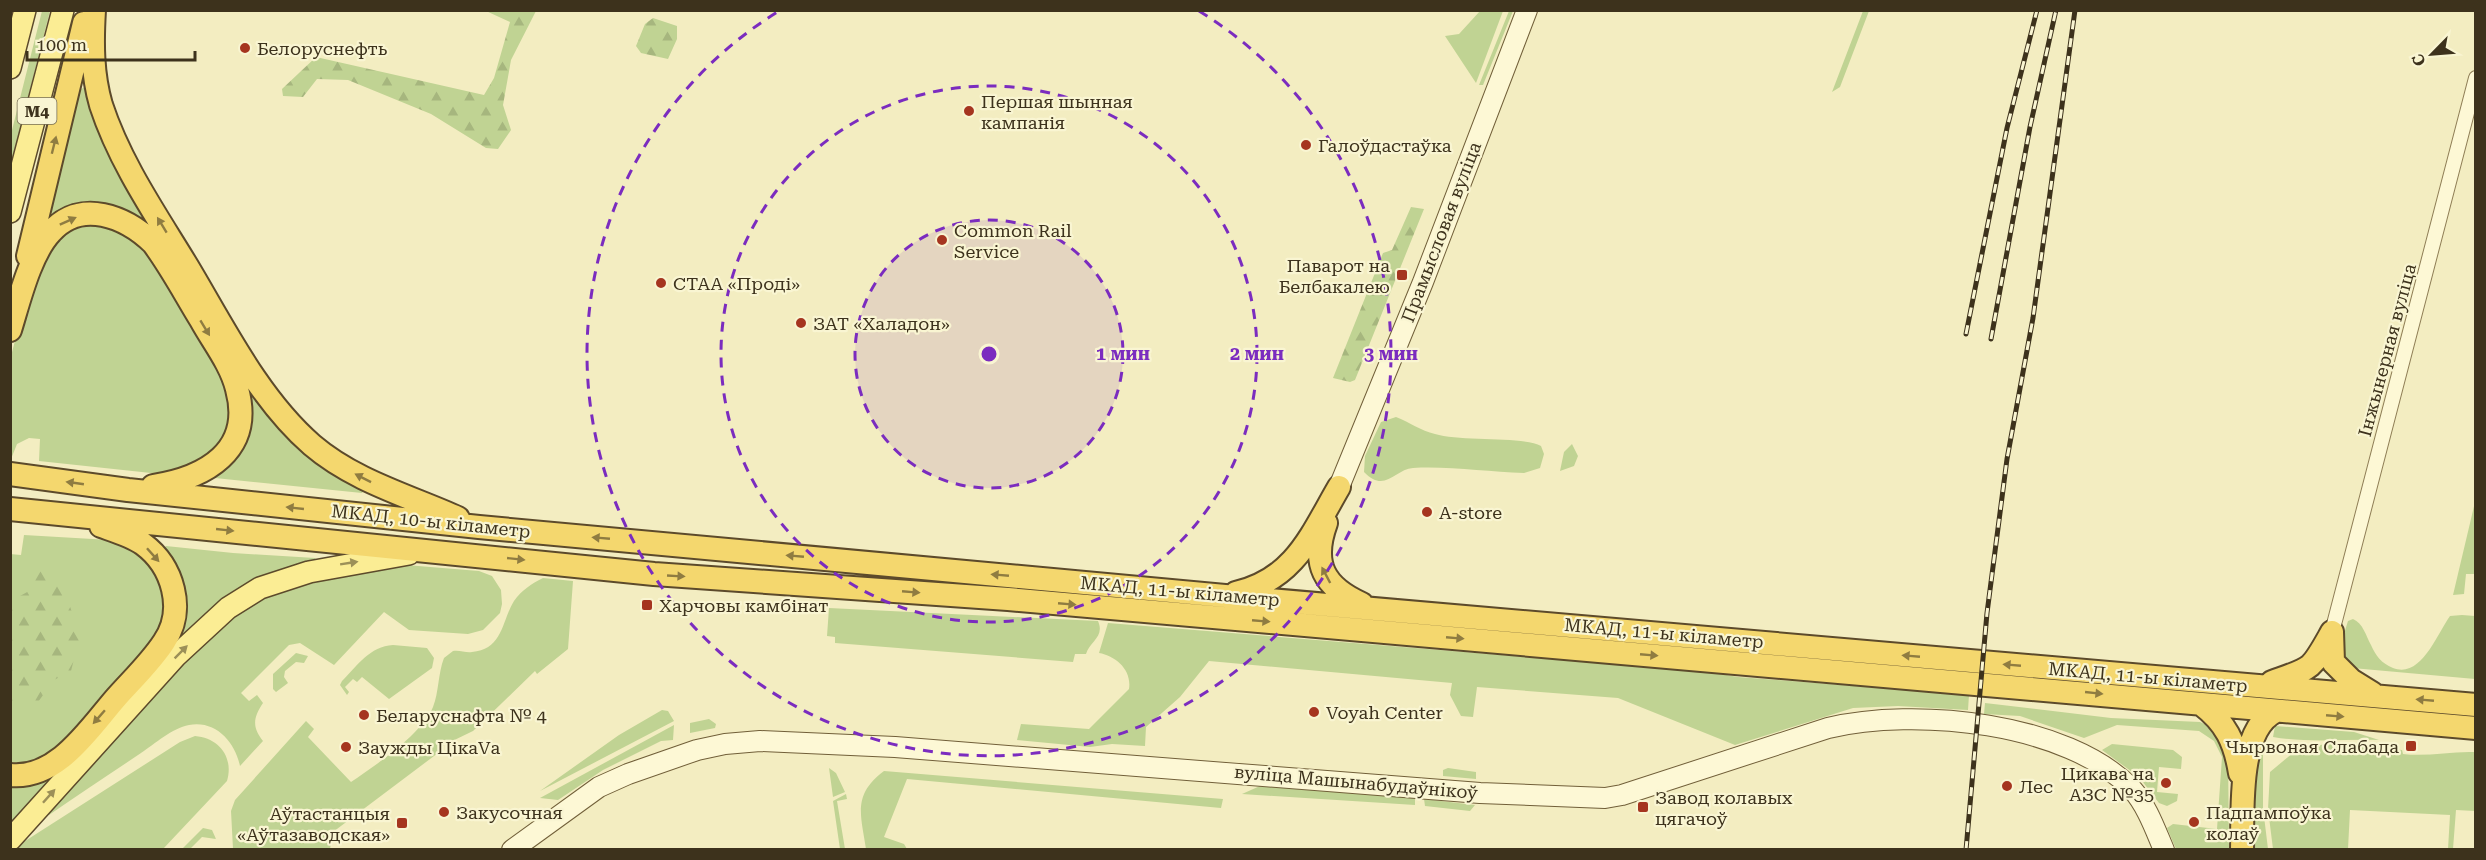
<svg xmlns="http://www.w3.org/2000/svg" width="2486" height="860" viewBox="0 0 2486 860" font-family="'Roboto Serif',serif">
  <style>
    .grass { fill: #c0d393 }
    .forest { fill: url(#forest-firs) }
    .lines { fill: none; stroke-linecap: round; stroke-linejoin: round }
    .minor-casing { stroke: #8f7e56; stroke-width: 16 }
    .secondary-casing { stroke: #715f39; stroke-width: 22 }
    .primary-casing { stroke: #5c4a2b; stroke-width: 24 }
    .trunk-casing { stroke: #5c4a2b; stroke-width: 26 }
    .minor { stroke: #fdf8d5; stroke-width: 14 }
    .secondary { stroke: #fdf8d5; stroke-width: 20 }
    .primary { stroke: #fbed94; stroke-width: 21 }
    .trunk { stroke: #f4d76e; stroke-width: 22 }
    .rail-casing { stroke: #3d321c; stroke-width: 5 }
    .rail { stroke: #f9f5d2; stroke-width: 3; stroke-dasharray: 9; stroke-linecap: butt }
    .oneway { fill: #8f7c41 }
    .oneway2 { fill: #9c9058 }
    .ring { fill: none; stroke: #7b2cbf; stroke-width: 3; stroke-dasharray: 10 8 }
    .poi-dot { fill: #a5351f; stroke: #f9f5d2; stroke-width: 2 }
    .labels { text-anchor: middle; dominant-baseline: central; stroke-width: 4.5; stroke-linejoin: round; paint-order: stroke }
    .shield { fill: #f9f5d2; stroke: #756c53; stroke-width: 1.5 }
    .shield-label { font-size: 16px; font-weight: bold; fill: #3d321c }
    .poi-label { font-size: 18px; fill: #3d321c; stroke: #f9f5d2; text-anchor: start }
    .street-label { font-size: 18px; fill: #3d321c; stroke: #f9f5d2 }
    .centre { fill: #7b2cbf; stroke: #f9f5d2; stroke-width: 3 }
    .ring-label { font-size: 18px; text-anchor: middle; font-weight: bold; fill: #7b2cbf; stroke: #f9f5d2; stroke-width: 4.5; stroke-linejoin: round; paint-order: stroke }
  </style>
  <defs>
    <pattern id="forest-firs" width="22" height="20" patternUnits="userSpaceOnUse" patternTransform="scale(1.5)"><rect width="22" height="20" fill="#c0d393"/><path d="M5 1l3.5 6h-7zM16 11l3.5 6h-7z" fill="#a6b67e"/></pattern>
  </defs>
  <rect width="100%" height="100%" fill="#f3edc1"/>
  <!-- grass -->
  <path class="grass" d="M42,11h8l-39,153v-30z
    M1480,11h23l-27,72 -31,-47 14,-2z
    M1509,11h4l-30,74h-4z
    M1863,11h6l-29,76 -8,5z
    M86,86l159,286 120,117 -3,4 -147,-15 -1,-4 34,-50 -98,-196 -99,-15 29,-123z
    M87,219l51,18 86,133 10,46 -17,39 -48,18h-18l-112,-12 1,-22 -11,-1 -12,6 -6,15v-103l22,-84 17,-32z
    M1396,417c13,5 25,14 39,17 25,8 88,2 106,12l3,8 -4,14 -16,5c-36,-1 -75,-7 -111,-5 -18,1 -28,26 -49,4l1,-16 16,-34z
    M1572,444l6,12 -4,10 -14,5 4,-19z
    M2475,502v72h-9l-2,20 -11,1z
    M24,535l103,6 9,5 29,41 -2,44 -105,123 -48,16v-216l11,1z
    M166,546l67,7 82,5 2,3 -59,20 -247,252v-47c20,1 33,-3 49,-17l106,-119 -4,-100z
    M406,565l73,6 13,5 9,14 1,14 -2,9 -17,17 -15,4 -59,-4 -25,-18 -50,53 -34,-22 -11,2 -48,48 8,8 8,-6 6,8c-10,15 -11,24 0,38l-23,25c-5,-24 -24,-46 -51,-41 -17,3 -34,19 -48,28 -31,21 -62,41 -92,62l-4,-2 163,-181 66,-43 113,-22z
    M543,578l30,3 -5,68 -31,25 -2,-3 -62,60 -31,15 -4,7 -105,79 -3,17h-97l-2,-38 4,-11 71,-79 8,8 -6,8 43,45c25,-17 70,-47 82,-75 6,-15 5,-34 11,-49l9,-7c7,-1 13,2 19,1 31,-2 30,-32 42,-51 8,-11 17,-17 29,-23z
    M829,608l269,13c7,16 -8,20 -12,33h-11l-2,8 -238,-19v-6l-8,-1z
    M2462,615l13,1v63l-134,-12 -4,-11 11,-35 5,-2c10,4 13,17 18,26 5,11 10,18 22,23 28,11 44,-34 57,-52z
    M1108,623l601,49 29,5 231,18 -1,15 -70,-4 -45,2 -118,37 -117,-47 -141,-11 -4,30 -12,-1 -11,-21 2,-12 -243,-22 -29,36 -34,30 -1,19 -33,-2 -22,3 -73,-7 4,-16 68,5 40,-40c3,-19 -13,-33 -30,-36z
    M393,645l34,3 7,10 -2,10 -43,31 -27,-22 -5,5 -4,-3 -8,8 4,5 -2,3 -7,-10 2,-4c15,-15 28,-35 51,-36z
    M296,653l12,3 -4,7 -8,-1 -11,9 -1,6 4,6 -12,9 -3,-3v-15z
    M1985,703l126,15 89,4 15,7 13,23 1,97h-53l-9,-21 6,-4 44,5 5,-72 -8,-16 -15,-10 -82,-6 -33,13 -64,-22 -36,-2z
    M662,710l6,1 6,10 -134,70 79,-56z
    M709,719l7,5 -1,4 -25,5v-10z
    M674,725l-1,15 -12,1 -58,29 -45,30 -18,-2z
    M2275,726l79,6 25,8c-35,-1 -71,3 -106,-3z
    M2263,729v79l5,41 -13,1 -1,-97z
    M195,736c24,2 39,21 32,45l-64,68 -152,1 169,-108z
    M2112,744l61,6 9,7 -1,12 -22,-2 -2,25 21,2 -1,7 -10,5 -8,-3 -20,-26 -37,-27z
    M2329,744l73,6 1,4c24,3 48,-3 72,-2v59l-19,-1 -3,39h-5l2,-34 -100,-5 -2,39h-75l-5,-40 2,-37 30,-25z
    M829,768l7,5 9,19 -12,5z
    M1448,768l28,4v7l-33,-3v-6z
    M884,771l339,28 -2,9 -314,-29 -23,58 20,7 3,5h-41c-5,-34 -14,-54 18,-78z
    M1260,786l155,12v7l-173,-11z
    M846,794l1,5 -10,2 8,48h-5l-7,-48z
    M1424,799l51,6 -5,6 -45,-5z
    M203,828l9,2 4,9 -14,-2 -12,12h-8z"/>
  <!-- forest -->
  <path class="forest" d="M486,11h50l-25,49 -8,45 8,25 -13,19 -12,-1 -55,-34 -83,-34 -31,-1 -14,18 -20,-1 -1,-7 34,-32 168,38 10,-17 16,-56z
    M653,18l24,8v13l-9,20 -27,-6 -5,-7 9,-22z
    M1411,207l13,2 -69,171 -5,2 -17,-4 50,-125 9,-3z
    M35,569l22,1 27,76 -9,9 -4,16 -17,9 -16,22 -11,-3 -16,7v-105l18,-10z"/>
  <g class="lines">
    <!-- minor casing -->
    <g class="minor-casing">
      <path id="minor" d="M2332,632l144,-554"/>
    </g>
    <!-- secondary casing -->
    <g class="secondary-casing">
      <path id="secondary" d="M1339,487l84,-205 104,-272
        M512,850l87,-63 29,-13 69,-24 28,-6 35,-3 135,6 585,46 125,5 17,-3 206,-67c87,-21 239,-6 304,61 15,17 23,40 32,61"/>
    </g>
    <!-- primary casing -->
    <g class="primary-casing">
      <path id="primary" d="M10,68l15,-58
        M10,212l53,-202
        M10,840l166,-184 52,-48 32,-20 49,-16 100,-18"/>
    </g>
    <!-- trunk casing -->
    <g class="trunk-casing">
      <path id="trunk" d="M94,10c-2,33 -2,64 7,95 19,58 55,110 86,161 36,60 71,132 125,179 42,36 97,51 146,73
        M28,256l56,-233
        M10,330c9,-29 20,-76 41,-98 30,-34 75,-15 102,11 18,24 32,51 48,77 12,22 30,44 36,69 17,62 -32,89 -84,97
        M10,474l118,16 351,37 746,69 1251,109
        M10,509l644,65 354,25 1468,129
        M1326,523c-15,41 -2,64 36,81
        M1236,593c59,-14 75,-58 103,-106
        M2332,632l1,30 18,18 21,13
        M2272,682c42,-15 38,-11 60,-50
        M2201,704c25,19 34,38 39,69
        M10,775c47,5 79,-46 106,-77 16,-18 35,-36 48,-56 22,-32 9,-76 -21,-98 -11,-8 -28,-13 -42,-18
        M2242,850c1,-38 -5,-121 34,-139"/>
    </g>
    <!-- minor -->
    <use href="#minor" class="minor"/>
    <!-- secondary -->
    <use href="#secondary" class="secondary"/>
    <!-- primary -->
    <use href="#primary" class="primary"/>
    <!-- trunk -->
    <use href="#trunk" class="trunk"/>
    <!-- rail casing -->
    <g class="rail-casing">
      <path id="rail" d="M1966,334l41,-206 30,-118
        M1991,339l39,-212 26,-117
        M1966,850l21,-237 20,-154 26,-141 42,-308"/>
    </g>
    <!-- rail -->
    <use href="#rail" class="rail"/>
  </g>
  <!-- one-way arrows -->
  <defs><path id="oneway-solid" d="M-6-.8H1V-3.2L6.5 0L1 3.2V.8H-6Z" transform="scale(1.5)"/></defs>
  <g class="oneway">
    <use href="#oneway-solid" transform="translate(54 145) rotate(-76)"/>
    <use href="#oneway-solid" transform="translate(68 221) rotate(-24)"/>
    <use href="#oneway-solid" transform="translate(162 225) rotate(-121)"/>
    <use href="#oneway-solid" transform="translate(205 328) rotate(59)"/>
    <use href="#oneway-solid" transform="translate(363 478) rotate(-153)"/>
    <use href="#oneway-solid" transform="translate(75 483) rotate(-172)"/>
    <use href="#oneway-solid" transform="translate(295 508) rotate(-174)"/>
    <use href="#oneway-solid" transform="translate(225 530) rotate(6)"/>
    <use href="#oneway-solid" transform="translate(601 538) rotate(-175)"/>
    <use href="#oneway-solid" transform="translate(153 555) rotate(48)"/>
    <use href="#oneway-solid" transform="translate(795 556) rotate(-175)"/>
    <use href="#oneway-solid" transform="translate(516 559) rotate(6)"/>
    <use href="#oneway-solid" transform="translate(1000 575) rotate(-175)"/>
    <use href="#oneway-solid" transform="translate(1326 575) rotate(-118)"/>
    <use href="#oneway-solid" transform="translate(676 576) rotate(3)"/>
    <use href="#oneway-solid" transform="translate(911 592) rotate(5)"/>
    <use href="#oneway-solid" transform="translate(1067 604) rotate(5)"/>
    <use href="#oneway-solid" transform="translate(1261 621) rotate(5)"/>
    <use href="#oneway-solid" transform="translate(1455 638) rotate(5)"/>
    <use href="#oneway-solid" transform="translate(1649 655) rotate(5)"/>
    <use href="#oneway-solid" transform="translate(1911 656) rotate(-175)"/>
    <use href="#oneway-solid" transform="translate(2012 665) rotate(-175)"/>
    <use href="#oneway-solid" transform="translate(2094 693) rotate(6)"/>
    <use href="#oneway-solid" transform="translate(2425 700) rotate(-175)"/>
    <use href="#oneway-solid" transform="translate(2335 716) rotate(5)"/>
    <use href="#oneway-solid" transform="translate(99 717) rotate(131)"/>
  </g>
  <g class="oneway2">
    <use href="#oneway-solid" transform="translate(349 563) rotate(-9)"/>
    <use href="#oneway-solid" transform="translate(181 652) rotate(-45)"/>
    <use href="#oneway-solid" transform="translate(49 796) rotate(-48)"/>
  </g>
  <!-- distance rings -->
  <circle cx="989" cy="354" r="134" fill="#7b2cbf" fill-opacity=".12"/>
  <g class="ring">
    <circle cx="989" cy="354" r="134"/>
    <circle cx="989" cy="354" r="268"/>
    <path d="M1199 11A402 402 0 1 1 779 11"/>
  </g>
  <!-- markers -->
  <g class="poi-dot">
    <circle cx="245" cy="48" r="6"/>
    <circle cx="969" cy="111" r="6"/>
    <circle cx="1306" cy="145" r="6"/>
    <circle cx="942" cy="240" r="6"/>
    <rect x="1396" y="269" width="12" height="12" rx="3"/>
    <circle cx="661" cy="283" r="6"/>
    <circle cx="801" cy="323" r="6"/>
    <circle cx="1427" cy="512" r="6"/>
    <rect x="641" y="599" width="12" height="12" rx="3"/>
    <circle cx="1314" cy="712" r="6"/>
    <circle cx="364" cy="715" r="6"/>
    <rect x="2405" y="740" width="12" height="12" rx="3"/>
    <circle cx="346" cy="747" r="6"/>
    <circle cx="2166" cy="783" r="6"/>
    <circle cx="2007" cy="786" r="6"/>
    <rect x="1637" y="801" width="12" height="12" rx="3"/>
    <circle cx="444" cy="812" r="6"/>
    <circle cx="2194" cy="822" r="6"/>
    <rect x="396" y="817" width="12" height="12" rx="3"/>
  </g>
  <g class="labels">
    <!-- shield labels -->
    <rect class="shield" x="17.5" y="98" width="39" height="26" rx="4.5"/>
    <g class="shield-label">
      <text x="37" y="111">М4</text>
    </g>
    <!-- poi labels -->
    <g class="poi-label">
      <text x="257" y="48">Белоруснефть</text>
      <text x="981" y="101">Першая шынная<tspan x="981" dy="21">кампанія</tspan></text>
      <text x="1318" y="145">Галоўдастаўка</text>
      <text x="954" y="230">Common Rail<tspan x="954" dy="21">Service</tspan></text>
      <text x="1390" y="265" text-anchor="end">Паварот на<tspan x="1390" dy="21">Белбакалею</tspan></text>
      <text x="673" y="283">СТАА «Проді»</text>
      <text x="813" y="323">ЗАТ «Халадон»</text>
      <text x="1439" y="512">А-store</text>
      <text x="659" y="605">Харчовы камбінат</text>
      <text x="1326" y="712">Voyah Center</text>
      <text x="376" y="715">Беларуснафта № 4</text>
      <text x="2399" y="746" text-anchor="end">Чырвоная Слабада</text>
      <text x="358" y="747">Заужды ЦікаVа</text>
      <text x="2154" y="773" text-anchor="end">Цикава на<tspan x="2154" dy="21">АЗС №35</tspan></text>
      <text x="2019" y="786">Лес</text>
      <text x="1655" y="797">Завод колавых<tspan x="1655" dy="21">цягачоў</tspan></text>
      <text x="456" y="812">Закусочная</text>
      <text x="2206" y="812">Падпампоўка<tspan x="2206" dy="21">колаў</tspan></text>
      <text x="390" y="813" text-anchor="end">Аўтастанцыя<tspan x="390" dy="21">«Аўтазаводская»</tspan></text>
    </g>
    <!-- street labels -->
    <g class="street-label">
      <text transform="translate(1441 232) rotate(-69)">Прамысловая вуліца</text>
      <text transform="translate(2387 350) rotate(-75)">Інжынерная вуліца</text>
      <text transform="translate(431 521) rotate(6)">МКАД, 10-ы кіламетр</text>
      <text transform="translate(1180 591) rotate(5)">МКАД, 11-ы кіламетр</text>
      <text transform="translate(1664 633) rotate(5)">МКАД, 11-ы кіламетр</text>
      <text transform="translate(2148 677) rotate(5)">МКАД, 11-ы кіламетр</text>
      <text transform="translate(1356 782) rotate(5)">вуліца Машынабудаўнікоў</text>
    </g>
  </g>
  <circle cx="989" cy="354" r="9" class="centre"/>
  <g class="ring-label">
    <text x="1123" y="360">1 мин</text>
    <text x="1257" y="360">2 мин</text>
    <text x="1391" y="360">3 мин</text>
  </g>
  <!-- border -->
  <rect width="2486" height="860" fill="none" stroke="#3d321c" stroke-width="24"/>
  <!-- north arrow -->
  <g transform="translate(2432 54) rotate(245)" stroke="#f9f5d2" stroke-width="4.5" paint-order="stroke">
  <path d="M0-4.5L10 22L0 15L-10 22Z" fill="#3d321c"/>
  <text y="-9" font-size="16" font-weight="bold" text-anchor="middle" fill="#3d321c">С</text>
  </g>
  <!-- scale -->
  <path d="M27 51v9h168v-9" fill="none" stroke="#3d321c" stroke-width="3"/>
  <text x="36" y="51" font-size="18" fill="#3d321c" stroke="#f9f5d2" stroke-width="4.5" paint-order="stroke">100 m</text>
</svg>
